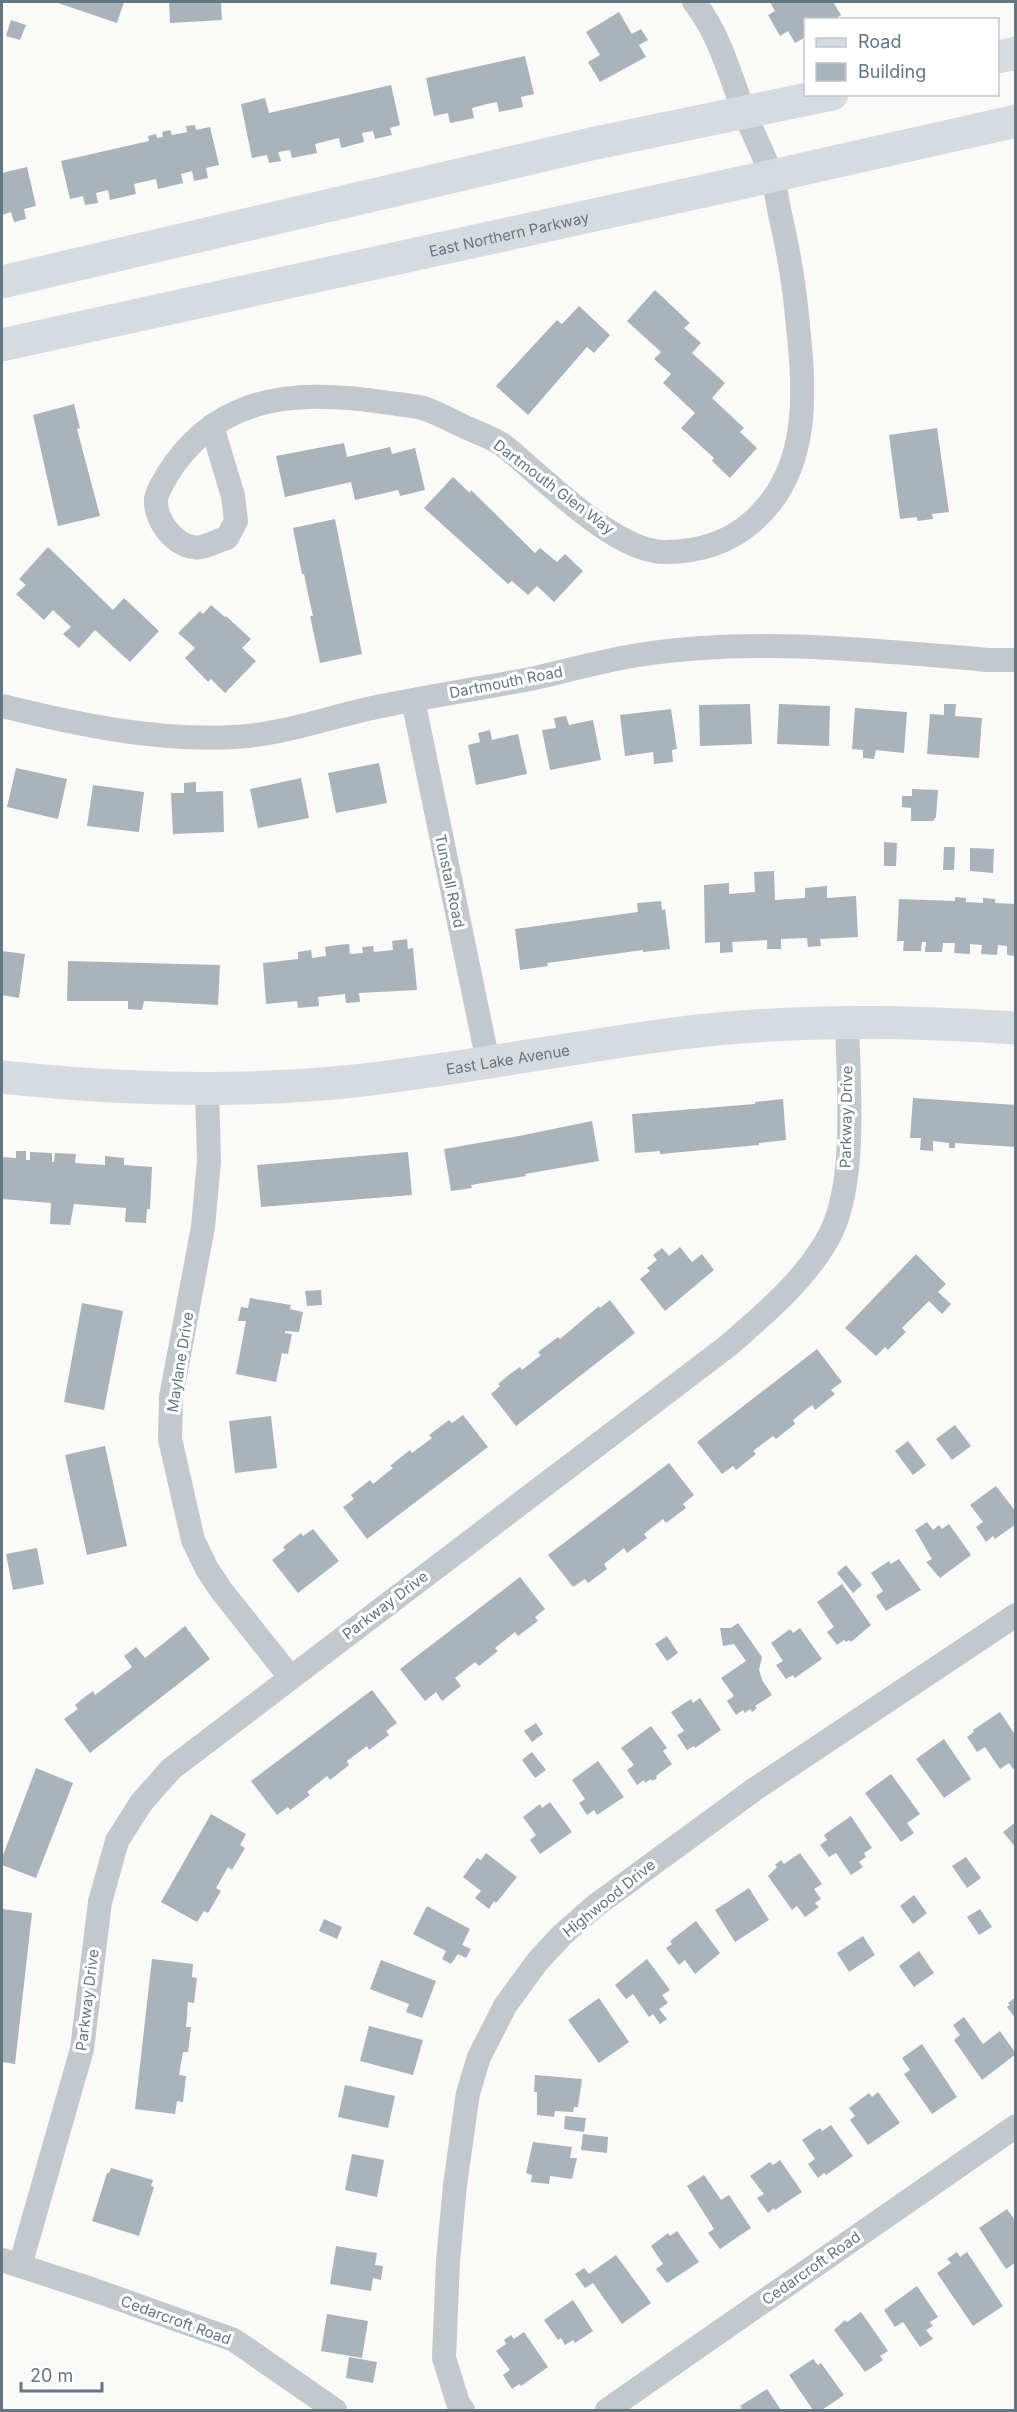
<svg xmlns="http://www.w3.org/2000/svg" width="1017" height="2412" viewBox="0 0 1017 2412" font-family="Inter,sans-serif">
  <style>
    .building { fill: #aab3b9 }
    .lines { fill: none; stroke-linecap: round; stroke-linejoin: round }
    .street { stroke: #c3c8cc; stroke-width: 24 }
    .secondary { stroke: #d6dbdf; stroke-width: 33 }
    .primary { stroke: #d6dbdf; stroke-width: 33 }
    .labels { text-anchor: middle; dominant-baseline: central; stroke-width: 6; stroke-linejoin: round; paint-order: stroke }
    .street-label { font-size: 15px; fill: #657683; stroke: #fff }
  </style>
  <rect width="100%" height="100%" fill="#fafaf8"/>
  <!-- building -->
  <path class="building" d="M55,2h69l-7,21z
    M169,2h52l1,18 -52,3z
    M770,2h63l8,13 -8,5h-27v17l-11,6 -7,-12 -8,5 -12,-21 7,-4z
    M619,12l13,22 9,-5 7,11 -9,5 7,12 -46,25 -12,-20 12,-7 -14,-23z
    M11,20l15,5 -6,15 -14,-4z
    M525,56l9,38 -13,3 2,10 -24,5 -2,-10 -10,2 -15,4 2,10 -24,5 -2,-10 -14,3 -8,-38z
    M391,85l9,40 -10,3 2,7 -17,4 -2,-8 -11,2 2,9 -23,6 -2,-10 -24,6 2,9 -25,5 -2,-8 -12,2 3,9 -12,2 -2,-8 -15,3 -11,-54 24,-6 4,15z
    M195,125l1,5 14,-3 9,38 -13,3 2,10 -14,3 -2,-10 -11,3 2,9 -25,6 -2,-10 -22,5 2,10 -26,6 -2,-10 -12,3 2,10 -13,2 -2,-9 -13,3 -9,-38 88,-20 -1,-5 8,-2 1,4 6,-1 -1,-5 8,-2 2,5 15,-3 -1,-6z
    M27,167l9,39 -12,3 2,10 -12,3 -3,-10 -9,3v-42z
    M655,290l35,33 -6,5 17,15 -9,10 33,30 -13,15 32,30 -4,4 17,16 -27,30 -18,-17 2,-3 -33,-30 14,-15 -32,-30 8,-9 -17,-15 7,-7 -34,-31z
    M579,306l31,29 -16,18 -7,-6 -59,68 -32,-29 61,-66 5,4z
    M74,404l6,24 -3,1 23,87 -42,10 -25,-111z
    M937,428l12,84 -17,2 1,5 -16,2v-4l-17,2 -11,-84z
    M344,443l3,14 43,-10 2,7 23,-6 10,42 -25,6 -2,-6 -43,10 -4,-18 -66,15 -9,-41z
    M453,477l17,16 1,-3 64,63 5,-5 17,14 8,-8 18,17 -29,31 -17,-16 -9,9 -16,-14 -4,3 -84,-76z
    M335,519l27,135 -42,9 -10,-47h3l-5,-22 -4,-20h-2l-9,-46z
    M48,547l65,63 11,-12 35,33 -29,31 -35,-32 -16,18 -16,-14 8,-7 -18,-17 -9,10 -28,-26 10,-9 -7,-6z
    M211,605l14,12 1,-1 25,23 -9,9 14,13 -31,32 -14,-14 -3,3 -23,-24 10,-10 -17,-15 22,-22 3,3z
    M750,704l2,40 -52,2 -1,-41z
    M779,704l51,2 -1,40 -52,-2z
    M944,704h12l-1,12 27,2 -3,40 -52,-4 3,-40 14,1z
    M855,708l52,4 -3,41 -28,-3 -2,9 -11,-1v-8l-11,-1z
    M671,709l6,40 -5,1 1,12 -19,2 -1,-12 -28,4 -5,-41z
    M566,716l3,9 24,-5 8,40 -51,10 -8,-40 14,-2 -2,-10z
    M490,730l2,10 26,-6 9,40 -51,11 -8,-40 12,-3 -2,-9z
    M379,763l8,40 -51,10 -8,-40z
    M16,768l51,11 -9,40 -51,-12z
    M301,778l8,40 -51,10 -8,-39z
    M196,782v10l27,-1 1,41 -51,2 -2,-41h13v-10z
    M93,785l51,7 -5,40 -52,-6z
    M912,789l26,1 -2,27 -3,4h-22v-13l-9,-1v-11h10z
    M884,842l13,1 -1,23h-12z
    M944,847h11l-1,23h-11z
    M970,848l24,1 -1,24 -23,-2z
    M774,871l1,29 30,-2v-10l22,-2v12l29,-2 2,41 -38,2 1,7 -13,1 -1,-9 -26,1v10h-14v-9l-35,2 1,10 -13,1v-11l-15,1 -1,-58 25,-2v11l26,-2 -1,-20z
    M955,897l11,1v4l17,1v-5l12,1v4l21,1v52l-9,-1v-9l-9,-1 -1,10 -16,-1 1,-9 -12,-1v10l-16,-1 1,-10h-12l-1,9h-17l1,-10h-4l-1,9h-18l1,-10h-7l2,-42 56,2z
    M661,901l1,9 3,-1 5,40 -27,3v-2l-96,13 1,3 -28,4 -5,-41 123,-17 -1,-9z
    M407,939l1,10 5,-1 4,42 -58,3 1,9 -14,1 -1,-9 -27,3 1,9 -21,2 -1,-7 -31,3 -3,-41 35,-4v-7l13,-2 1,8 14,-2 -1,-9 12,-2 12,-1 1,10 13,-1 -1,-6 11,-1 1,6 19,-2 -1,-9z
    M2,951l23,3 -6,44 -17,-3z
    M68,961l152,4 -2,40 -74,-4 -2,9 -14,-1v-8h-61z
    M913,1098l103,7v42l-61,-4v5h-6v-5l-16,-2v10l-13,-1 1,-12h-11z
    M783,1099l3,41 -27,3v2l-99,9v-3l-25,2 -3,-39 123,-10v-2z
    M592,1121l7,40 -74,13 1,2 -55,9 1,3 -21,3 -7,-42 75,-13z
    M16,1151h10v9h4v-8l22,1v9h2l1,-9 21,1 -1,9 30,2v-9l19,2v7l28,2 -2,42h-3l-1,14 -21,-1 1,-14 -52,-4 -4,21 -20,-1 1,-21 -49,-4v-42l14,1z
    M408,1152l4,43 -151,12 -4,-42z
    M680,1247l12,15 10,-8 12,16 -49,41 -25,-32 10,-8 -3,-3 10,-8 -4,-5 9,-7 7,8z
    M916,1254l30,30 -8,8 13,12 -9,10 -13,-13 -27,27 4,4 -18,18 -3,-3 -9,9 -31,-28z
    M321,1290l1,15 -15,1 -2,-15z
    M250,1298l41,7 -1,4 13,3 -4,20 -14,-1v2l7,1 -4,20 -6,-1 -6,29 -40,-8 10,-53h-8l3,-14 7,1z
    M610,1300l25,33 -119,93 -25,-32 9,-8 -2,-2 12,-10 10,-7 2,3 19,-15 -3,-3 20,-15 2,2 39,-33 1,2z
    M82,1303l41,8 -19,99 -40,-8z
    M817,1349l25,33 -11,8 4,4 -20,16 -3,-5 -9,7 -10,8 2,4 -19,15 -3,-3 -20,15 3,3 -20,16 -3,-4 -11,8 -25,-32z
    M463,1415l25,32 -121,92 -24,-32 11,-8 -3,-4 19,-15 3,4 20,-16 -3,-2 20,-16 2,3 20,-15 -3,-3 20,-15 3,3z
    M271,1416l6,52 -42,5 -6,-52z
    M955,1425l16,21 -19,14 -16,-21z
    M908,1441l18,24 -13,10 -18,-24z
    M105,1446l22,100 -40,9 -22,-100z
    M669,1463l25,32 -11,9 3,4 -20,15 -3,-4 -9,7 -10,8 3,4 -20,15 -3,-5 -20,16 3,5 -19,14 -3,-4 -12,8 -25,-32z
    M996,1486l20,26v12l-21,15 -2,-3 -7,6 -10,-15 7,-5 -13,-17z
    M927,1522l6,8 6,-5 3,4 7,-5 22,31 -31,23 -14,-16 6,-3 -17,-29z
    M313,1529l26,32 -41,32 -26,-33 13,-10 -2,-3 18,-14 2,3z
    M37,1548l7,36 -31,6 -7,-36z
    M899,1559l22,31 -35,21 -10,-15 7,-5 -12,-18 18,-12 2,3z
    M846,1565l16,20 -9,8 -16,-20z
    M520,1577l25,32 -10,8 3,4 -20,15 -3,-4 -20,16 3,3 -19,15 -4,-4 -20,16 6,8 -19,15 -6,-9 -11,9 -25,-32z
    M842,1584l29,41 -20,17 -2,-2 -3,2 -2,-2 -7,5 -10,-13 7,-5 -17,-25z
    M738,1623l24,34 -3,13 3,10 10,15 -17,11 2,2 -5,4 -2,-3 -5,4 -2,-3 -7,5 -9,-14 7,-5 -13,-18 25,-17 -12,-17 -11,2 -3,-18h11z
    M185,1626l25,33 -120,94 -26,-34 14,-10 -3,-4 7,-6 11,-8 2,4 37,-28 -8,-11 12,-9 9,11z
    M800,1628l22,31 -27,19 -2,-3 -7,4 -10,-14 7,-4 -12,-18 19,-14 3,4z
    M667,1636l11,17 -11,8 -12,-17z
    M372,1690l25,33 -11,8 3,4 -20,15 -2,-4 -20,15 2,4 -19,15 -3,-4 -20,16 3,3 -20,15 -2,-3 -11,8 -26,-34z
    M700,1698l21,32 -26,18 -1,-2 -7,4 -10,-15 7,-4 -13,-19 20,-13 2,4z
    M1000,1712l16,24v31l-3,2 -4,-6 -9,6 -15,-22 -8,5 -10,-15 7,-5 -1,-2z
    M536,1723l7,11 -11,8 -8,-11z
    M651,1726l16,22 -4,3 9,13 -16,12 1,2 -5,3 -1,-2 -6,4 -1,-3 -7,5 -10,-15 7,-5 -13,-17z
    M944,1739l27,40 -27,19 -28,-39z
    M532,1752l14,18 -11,8 -13,-18z
    M598,1761l26,36 -27,18 -3,-5 -7,5 -8,-12 6,-4 -13,-19z
    M36,1768l37,15 -37,95 -34,-13v-7z
    M891,1774l29,40 -13,9 7,10 -13,9 -36,-49z
    M550,1802l22,30 -32,22 -10,-14 6,-5 -13,-18 17,-13 2,4z
    M211,1814l35,20 -6,11 5,3 -13,22 -4,-3 -12,21 5,3 -13,22 -4,-2 -7,11 -36,-20z
    M851,1816l21,32 -8,5 2,4 -7,5 4,5 -12,8 -15,-22 -7,4 -9,-12 7,-5 -3,-5z
    M1016,1822v26l-13,-16z
    M486,1853l31,24 -21,26 -2,-2 -5,8 -14,-11 6,-7 -18,-14 14,-19 4,2z
    M800,1853l22,31 -8,5 7,10 -6,4 4,4 -14,10 -8,-11 -5,4 -24,-34 9,-9 -2,-2 6,-5 3,4z
    M966,1857l15,21 -14,10 -15,-22z
    M749,1888l20,32 -34,22 -20,-32z
    M914,1895l13,18 -14,11 -13,-18z
    M427,1906l43,23 -8,16 9,4 -5,9 -8,-4 -7,10 -9,-5 4,-8 -33,-17z
    M2,1909l30,4 -17,151 -13,-2z
    M980,1909l12,18 -13,8 -12,-18z
    M324,1919l18,8 -5,12 -18,-8z
    M696,1921l24,32 -25,21 -10,-14 -6,5 -13,-17 6,-4 -2,-3z
    M863,1936l12,19 -26,17 -12,-19z
    M919,1951l15,22 -20,14 -15,-21z
    M152,1959l41,5 -1,13 5,1 -3,25 -6,-1 -1,13 -1,12h5l-3,25h-5l-4,23 7,1 -3,26 -6,-1 -2,13 -40,-5z
    M647,1959l23,31 -8,5 6,8 -9,6 8,10 -7,5 -7,-10 -4,3 -16,-23 -7,5 -11,-14z
    M381,1960l55,21 -14,37 -16,-6 3,-8 -39,-15z
    M1016,1997v22l-9,-12 3,-2 -2,-2z
    M599,1998l30,44 -30,21 -31,-43z
    M964,2017l19,27 17,-13 16,23 -34,26 -28,-40 6,-5 -7,-10z
    M369,2026l54,14 -10,35 -53,-14z
    M922,2044l35,53 -25,17 -28,-40 6,-4 -8,-12z
    M535,2075l47,4 -4,28h-4l-1,5 -18,-1 -1,6 -17,-2v-23h-3z
    M345,2085l50,11 -7,32 -50,-11z
    M878,2092l22,31 -32,22 -18,-25 5,-4 -6,-8 20,-15 3,4z
    M565,2116l21,2 -2,14 -20,-3z
    M831,2125l22,31 -27,19 -2,-2 -6,5 -10,-14 7,-5 -13,-19 18,-12 2,3z
    M583,2134l25,3 -1,16 -26,-3z
    M533,2142l39,5 -2,11h7l-5,21 -22,-3 -1,8 -18,-2 1,-7 -6,-2z
    M352,2154l32,6 -7,37 -32,-7z
    M780,2160l22,32 -27,18 -1,-2 -6,5 -11,-15 7,-4 -14,-18 20,-14 3,3z
    M111,2168l42,12 -2,6 3,1 -15,49 -47,-15 15,-48h2z
    M704,2175l17,25 8,-5 22,33 -31,21 -12,-16 6,-4 -27,-43z
    M1007,2209l9,13v40l-10,7 -27,-41z
    M677,2231l22,31 -32,21 -11,-14 7,-5 -12,-18 17,-13 2,3z
    M336,2246l41,7 -2,12 8,1 -2,14 -8,-2 -2,13 -41,-7z
    M957,2252l3,5 7,-5 36,54 -30,20 -36,-53 14,-10 -4,-4z
    M616,2255l35,48 -29,21 -29,-41 -8,5 -10,-14 9,-6 5,6z
    M917,2286l21,31 -8,5 3,4 -7,4 7,9 -13,8 -17,-25 -8,5 -11,-17z
    M573,2300l20,31 -18,12 -2,-3 -8,5 -4,-7 -3,2 -14,-20z
    M861,2312l27,39 -8,5 3,4 -18,12 -31,-42 11,-10 2,2z
    M327,2314l41,7 -6,37 -41,-7z
    M524,2332l24,35 -27,19 -2,-2 -7,5 -9,-14 7,-5 -14,-19 10,-7 -2,-4 7,-5 3,4z
    M349,2357l28,5 -4,21 -27,-5z
    M813,2359l5,6 3,-2 23,32 -22,15h-9l-24,-35z
    M767,2389l14,21h-43l4,-2 -2,-2z"/>
  <g class="lines">
    <!-- street -->
    <path class="street" d="M212,426l21,70 3,25 -9,17c-8,2 -17,7 -26,9 -23,4 -47,-26 -45,-48 0,-2 4,-11 5,-13 16,-31 43,-60 76,-74 47,-22 109,-16 160,-8 8,1 18,2 26,4 15,5 29,13 44,20 12,5 26,10 36,17 39,31 111,107 162,107 32,0 62,-8 87,-30 63,-54 52,-141 44,-215 -3,-32 -9,-62 -16,-93 -3,-13 -4,-27 -9,-40 -8,-21 -18,-41 -27,-62 -14,-37 -25,-79 -50,-110
      M413,700l75,362
      M2,706c77,19 153,35 232,31 47,-2 92,-19 138,-29 52,-11 105,-19 158,-29 36,-8 71,-18 108,-24 116,-18 233,-5 350,5h28
      M207,1087l2,74 -6,66 -32,170 -1,42 23,101 14,29 14,21 69,87
      M2,2260l92,30 140,50 101,70
      M20,2266l62,-217 18,-147 17,-61 24,-38 30,-34 558,-424c35,-31 72,-61 97,-103 33,-54 22,-158 21,-220
      M463,2410l-5,-7 -14,-45 4,-97 7,-76 13,-92 11,-36 26,-51 32,-44 25,-27 33,-29 160,-117 261,-174
      M607,2410l409,-284"/>
    <!-- secondary -->
    <path class="secondary" id="s1" d="M2,1077c113,12 239,16 352,4 107,-12 213,-33 319,-47 114,-15 229,-14 343,-6"/>
    <!-- primary -->
    <g class="primary">
      <path d="M998,57l18,-4"/>
      <path d="M2,282l589,-138 241,-50"/>
      <path id="s2" d="M2,345l770,-169 244,-55"/>
    </g>
  </g>
  <g class="labels">
    <!-- street labels -->
    <g class="street-label">
      <text stroke="none"><textPath href="#s2" startOffset="519">East Northern Parkway</textPath></text>
      <text transform="translate(554 487) rotate(37)">Dartmouth Glen Way</text>
      <text transform="translate(506 682) rotate(-11)">Dartmouth Road</text>
      <text transform="translate(450 881) rotate(78)">Tunstall Road</text>
      <text stroke="none"><textPath href="#s1" startOffset="508">East Lake Avenue</textPath></text>
      <text transform="translate(846 1117) rotate(-89)">Parkway Drive</text>
      <text transform="translate(180 1362) rotate(-81)">Maylane Drive</text>
      <text transform="translate(385 1605) rotate(-37)">Parkway Drive</text>
      <text transform="translate(609 1898) rotate(-39)">Highwood Drive</text>
      <text transform="translate(87 2000) rotate(-83)">Parkway Drive</text>
      <text transform="translate(811 2268) rotate(-35)">Cedarcroft Road</text>
      <text transform="translate(176 2320) rotate(20)">Cedarcroft Road</text>
    </g>
  </g>
  <!-- border -->
  <rect width="1017" height="2412" fill="none" stroke="#657683" stroke-width="6"/>
  <!-- legend -->
  <rect x="804" y="18" width="195" height="78" fill="#ffffff" stroke="#c1c8cd" stroke-width="1.5"/>
  <rect x="816" y="38" width="30" height="9" fill="#d6dbdf" stroke="#c1c8cd" stroke-width="1.5"/>
  <text x="858" y="48" font-size="18" fill="#657683">Road</text>
  <rect x="816" y="63" width="30" height="18" fill="#aab3b9" stroke="#c1c8cd" stroke-width="1.5"/>
  <text x="858" y="78" font-size="18" fill="#657683">Building</text>
  <!-- scale -->
  <path d="M21 2382v9h81v-9" fill="none" stroke="#657683" stroke-width="3"/>
  <text x="30" y="2382" font-size="18" fill="#657683" stroke="#ffffff" stroke-width="4.5" paint-order="stroke">20 m</text>
</svg>
